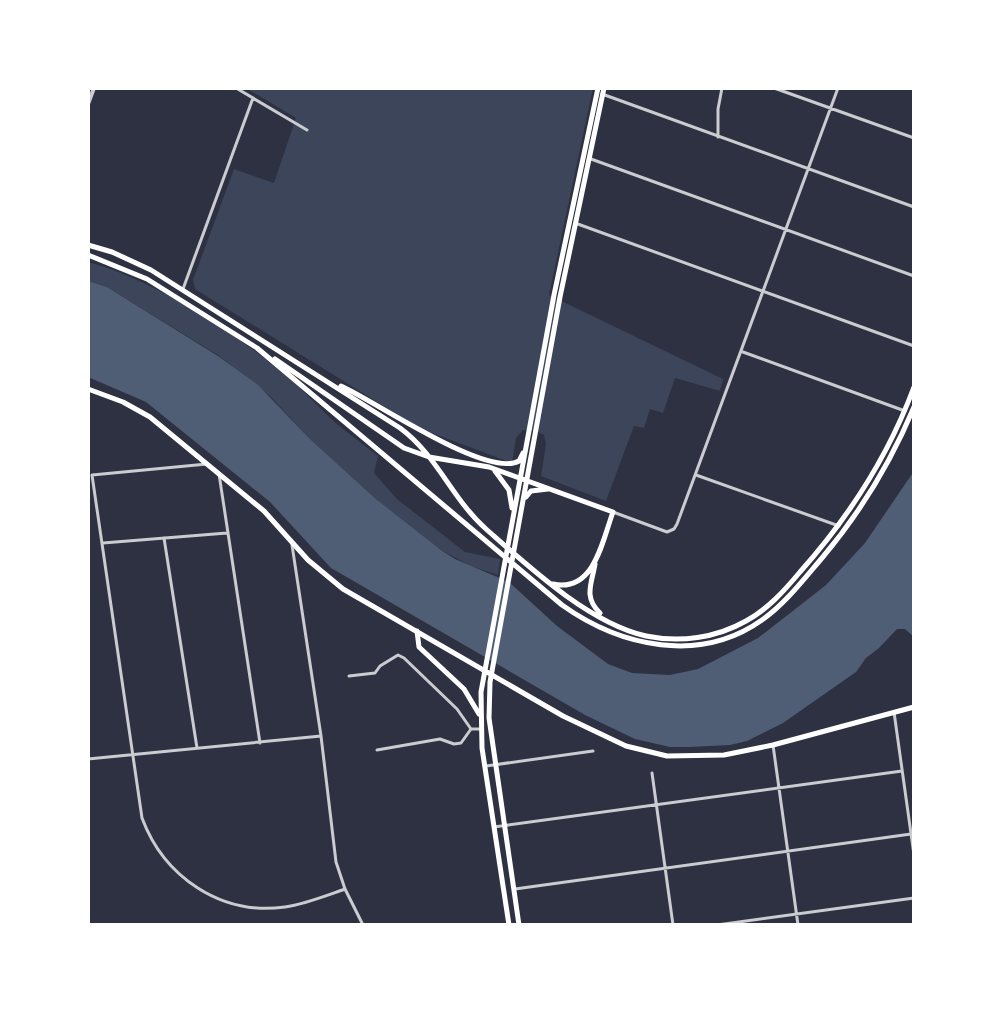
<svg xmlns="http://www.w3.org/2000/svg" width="1002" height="1013" viewBox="0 0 1002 1013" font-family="'Libre Baskerville',serif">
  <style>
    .green { fill: #3c4559 }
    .water { fill: #4f5d75 }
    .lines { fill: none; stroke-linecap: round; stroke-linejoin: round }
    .minor { stroke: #caccd0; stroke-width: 3 }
    .tertiary { stroke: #caccd0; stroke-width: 4 }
    .primary { stroke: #fff; stroke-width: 5 }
  </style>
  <rect width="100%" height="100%" fill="#2d3142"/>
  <!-- green -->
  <path class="green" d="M246,88h347l-44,207 174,84 -3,12 -45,-13 -12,35 -13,-4 -6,19 -10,-2 -28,75 -65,-25 5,-32 -2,-9 -8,-4 -13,-1 -7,8 -4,25 -93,-35 -224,-139 -2,-9 41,-111 40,14 22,-65z
    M88,262c63,17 130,61 183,101 25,18 45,43 68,63 13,10 26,20 39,30l-4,17 23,26 68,53 35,7 -2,16 -27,-9 -30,-16 -65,-51 -66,-60 -40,-43 -52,-41 -111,-68 -19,-6z"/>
  <!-- water -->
  <path class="water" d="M88,281l19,6 111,69 40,29 52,54 66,60 65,51 14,9 54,23 48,44 51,38 24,9 38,2 28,-6 60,-31 68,-53 39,-42 49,-72v142l-2,3 2,21 -9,-8h-8l-18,19 -13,10 -10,14 -73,51 -36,18 -17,4 -41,2h-19l-35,-8 -50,-24 -254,-147 -61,-66 -124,-100 -58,-25z"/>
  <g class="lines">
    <!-- minor -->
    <path class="minor" d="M236,88l71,42
      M774,88l140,50
      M602,94l312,113
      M718,137v-28l4,-21
      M591,159l323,117
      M575,223l339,123
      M183,289l70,-191
      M743,352l162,59
      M207,464l-115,11 50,343c22,59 79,98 143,89 20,-3 40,-11 60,-18
      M219,474l41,269
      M696,475l143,51
      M613,512l54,20 7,-3 3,-5 161,-436
      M164,538l33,210
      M103,543l124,-10
      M292,545l29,191 15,126 9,27 18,36
      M349,676l26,-3 5,-7 18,-11 6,3 53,51 14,20h10
      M894,712l20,143
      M773,745l25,180
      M377,750l63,-11 14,5 7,-1 10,-14
      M88,759l233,-23
      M486,766l107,-15
      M652,773l21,152
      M494,827l408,-56
      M515,889l396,-55
      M717,925l197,-27"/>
    <!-- tertiary -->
    <path class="tertiary" d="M88,104l6,-16"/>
    <!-- primary -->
    <path class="primary" d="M88,245l24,7 39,18 249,158c37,27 52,71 86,101 43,38 103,94 160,107 34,7 70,2 100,-15 22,-12 38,-30 54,-49 49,-55 88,-115 114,-185
      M88,255l59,24 110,69 305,257c59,42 138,59 200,15 23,-16 42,-41 60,-62 38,-45 69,-96 92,-151
      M275,359l129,89 25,9 60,10 124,45c-11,30 -19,81 -60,72
      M341,386c34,15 146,93 178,75l4,-8
      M88,389l35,13 27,15 114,94 44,49 35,29 220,127 63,30 41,10 57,-1 49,-10 141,-38
      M495,471l14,19 3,18
      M526,497l5,-6 17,-2
      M595,564c-3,19 -12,33 5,49
      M417,631l2,16 45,42 15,25
      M509,925l-27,-177 -1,-56 73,-397 44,-207
      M519,925l-30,-207 1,-36 70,-385 44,-209"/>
  </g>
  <!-- border -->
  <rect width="1002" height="1013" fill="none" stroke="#ffffff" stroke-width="180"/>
</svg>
